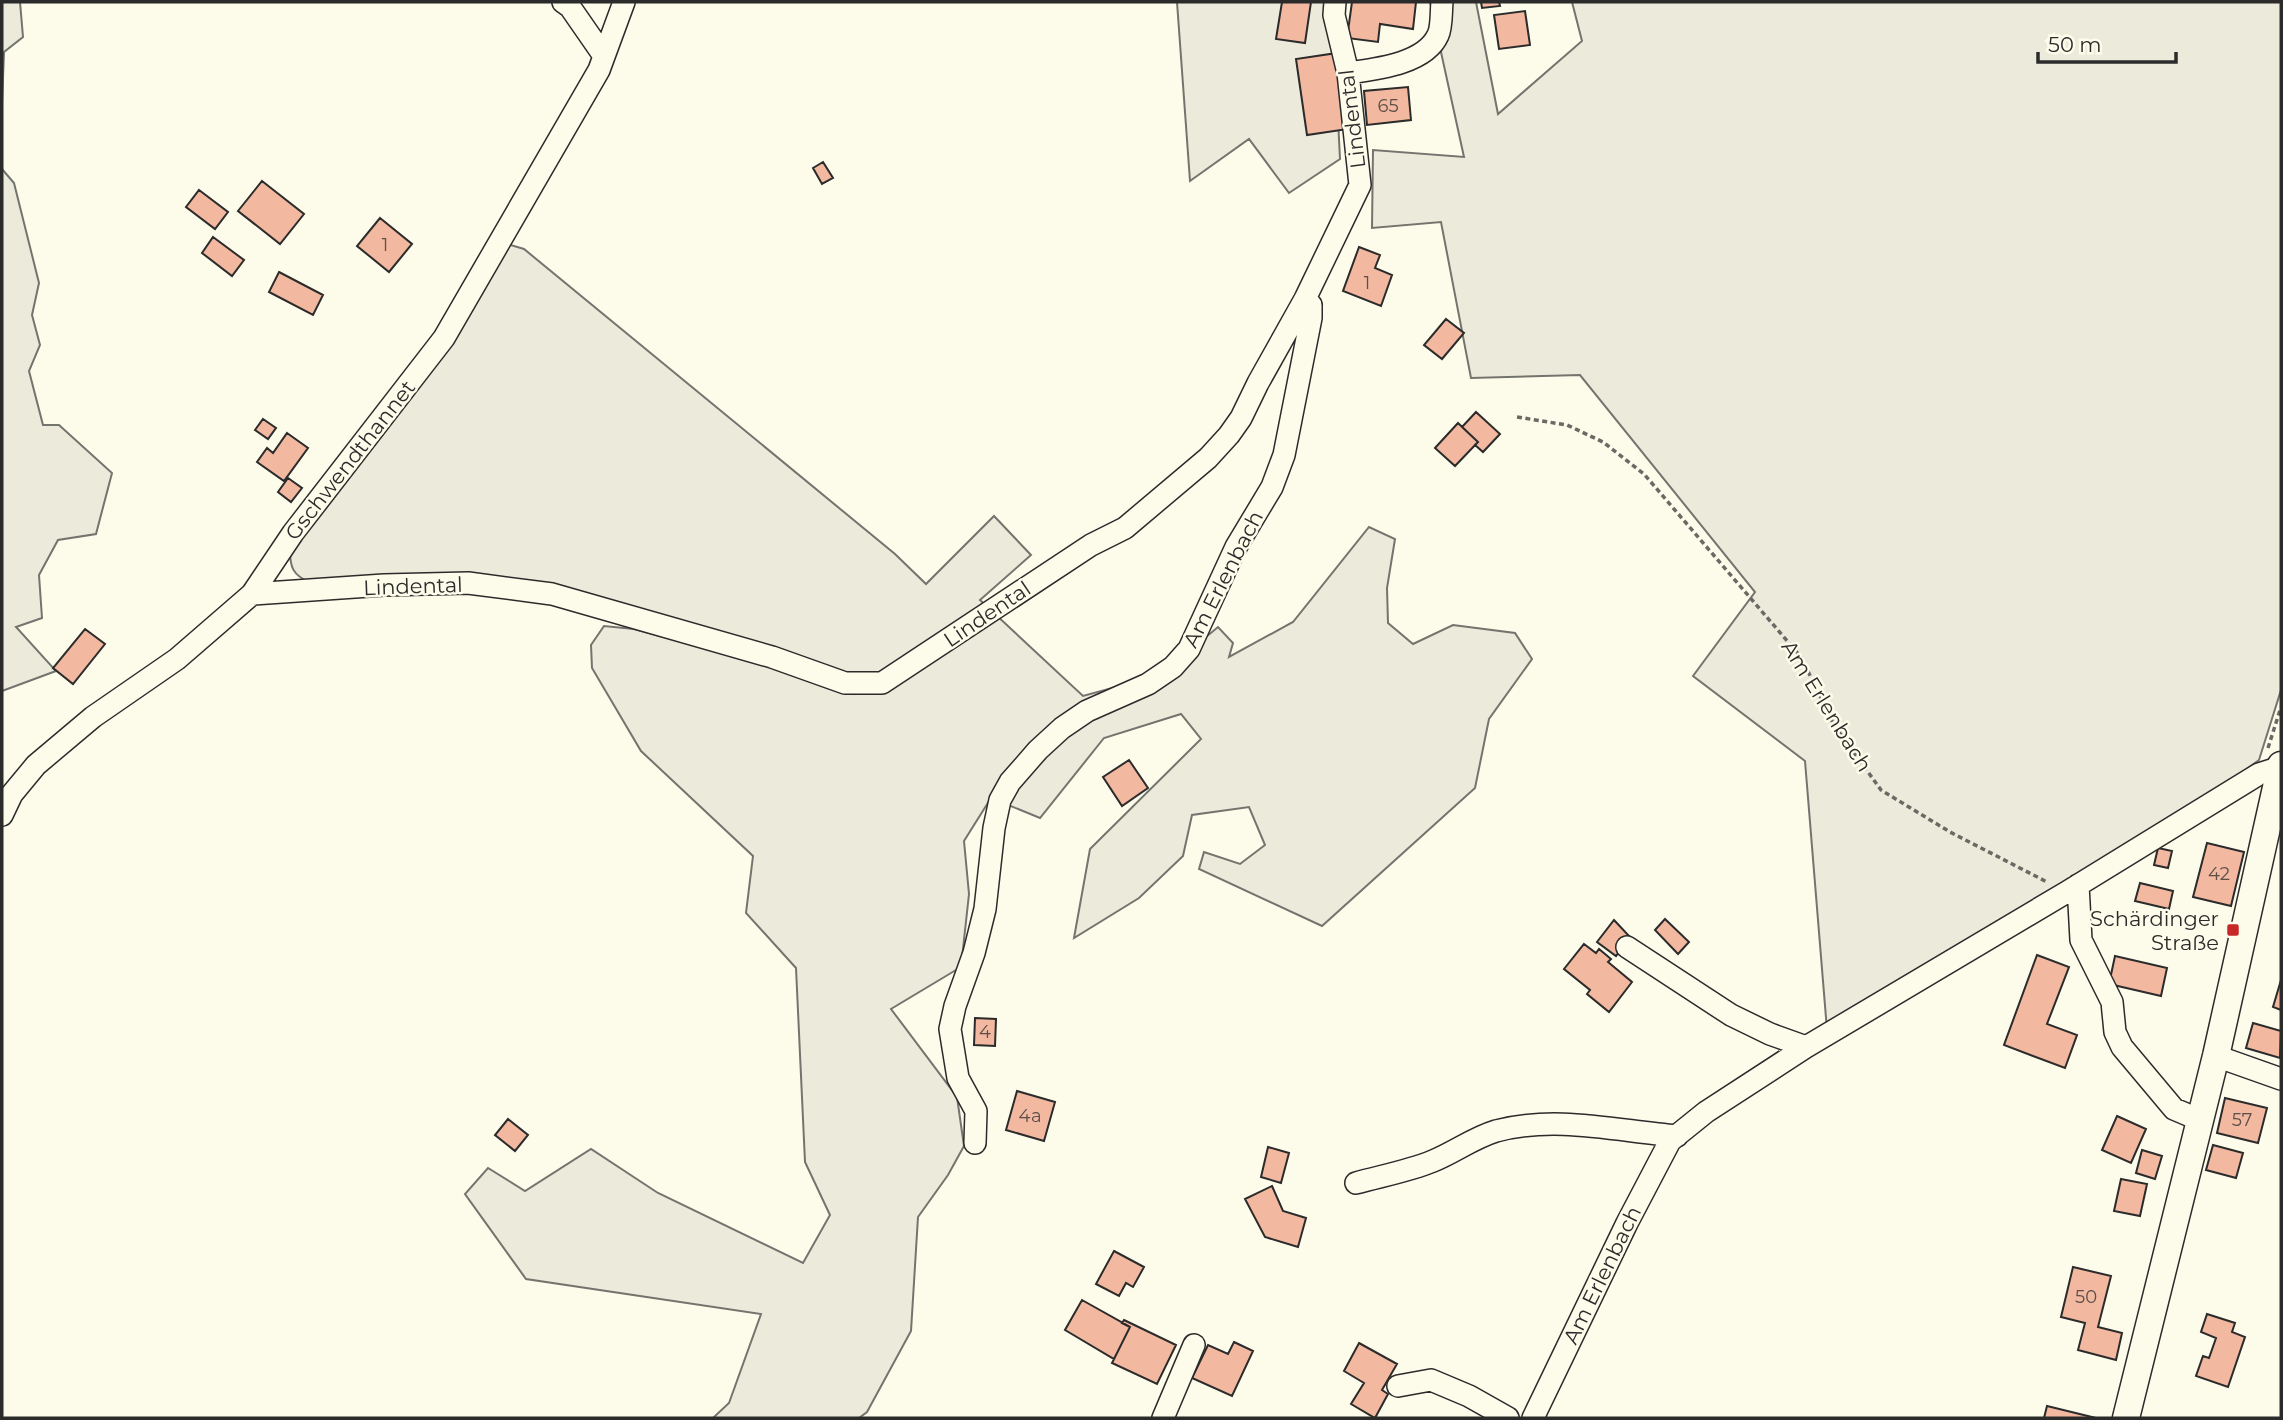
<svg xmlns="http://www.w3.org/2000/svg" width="2283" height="1420" viewBox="0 0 2283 1420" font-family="Montserrat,sans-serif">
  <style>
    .green { fill: #ecebdb; stroke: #74746e; stroke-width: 2 }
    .building { fill: #f2b8a0; stroke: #2b2b2b; stroke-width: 2 }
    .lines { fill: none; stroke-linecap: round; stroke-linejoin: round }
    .minor-casing { stroke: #2b2b2b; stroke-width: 24 }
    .major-casing { stroke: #2b2b2b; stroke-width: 29 }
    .path { stroke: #6a6964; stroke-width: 3.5; stroke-dasharray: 5 3.5; stroke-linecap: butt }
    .minor { stroke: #fdfbea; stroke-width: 21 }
    .major { stroke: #fdfbea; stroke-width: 26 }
    .poi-dot { fill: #c62828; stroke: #fdfbea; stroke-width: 2.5 }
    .labels { text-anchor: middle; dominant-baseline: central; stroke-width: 5; stroke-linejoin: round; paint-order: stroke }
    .number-label { font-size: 18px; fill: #5d4e48 }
    .street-label { font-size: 21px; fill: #2b2b2b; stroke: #fdfbea }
    .poi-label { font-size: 21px; fill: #2b2b2b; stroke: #fdfbea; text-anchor: end }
  </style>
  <rect width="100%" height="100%" fill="#fdfbea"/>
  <!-- green -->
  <path class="green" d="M2,2h18l3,35 -19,15 -2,51z
    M1177,2h155l8,157 -51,34 -40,-54 -59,42z
    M1430,2h46l22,112 84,-73 -10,-39h709v688l-22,70 -23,17 -409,253 -22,-269 -112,-85 62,-84 -175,-217 -109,3 -30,-156 -69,6 1,-78 91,7z
    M2,169l12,14 25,100 -7,32 8,30 -11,26 14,54h16l53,48 -16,61 -38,6 -19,35 3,43 -26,9 40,44 -54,20z
    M507,244l17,5 371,305 31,30 68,-68 37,39 -51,45 103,96 77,-21 58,-48 15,16 -4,14 64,-35 76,-95 26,12 -8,49 1,35 25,21 40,-19 62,8 17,26 -43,60 -14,69 -153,138 -123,-57 5,-17 36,12 25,-19 -16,-38 -57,8 -9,41 -44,42 -65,40 16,-89 111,-110 -20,-25 -77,24 -64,80 -49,-20 -27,43 5,53 -8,73 -70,42 66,88 7,49 -16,29 -30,42 -7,114 -44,81 -8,6h-146l16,-15 32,-89 -235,-35 -61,-85 23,-26 37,23 66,-42 67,44 145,70 27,-48 -25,-53 -9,-194 -50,-55 7,-57 -112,-105 -49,-83 -1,-23 13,-19 30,3 145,39 76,26 1,-19 -18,-3 -229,-72 -300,-18c-16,-7 -19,-15 -19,-31z"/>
  <!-- building -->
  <path class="building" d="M1282,2h29l-6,41 -29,-4z
    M1352,2h64l-3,27 -33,-5 -2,18 -31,-4z
    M1481,2h18l1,4 -18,2z
    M1525,11l5,34 -31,4 -5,-34z
    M1337,53l11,76 -41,6 -11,-76z
    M1408,87l3,33 -44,5 -3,-34z
    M823,162l10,16 -11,6 -9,-16z
    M262,181l42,33 -24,30 -42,-33z
    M199,190l29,22 -13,17 -29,-22z
    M380,218l32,26 -23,28 -32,-26z
    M213,237l31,23 -12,16 -30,-23z
    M1359,247l21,8 -5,13 17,7 -11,31 -38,-15z
    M279,272l44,23 -10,20 -44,-23z
    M1446,319l18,14 -22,26 -18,-14z
    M1476,412l24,22 -17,18 -8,-7 3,-3 -16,-15z
    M263,419l13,9 -8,11 -13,-9z
    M1458,423l20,19 -23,24 -20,-18z
    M287,433l21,15 -24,33 -27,-19 10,-14 6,5z
    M288,478l14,10 -11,14 -13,-10z
    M85,629l20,15 -32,40 -20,-16z
    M1129,760l19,28 -26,18 -19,-29z
    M2207,843l37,9 -13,54 -38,-9z
    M2158,848l14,3 -4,17 -14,-3z
    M2140,883l33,8 -4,18 -34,-8z
    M1665,919l24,23 -11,12 -23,-24z
    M1614,920l16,17 -14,19 -19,-14z
    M1584,944l12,9 3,-4 12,10 -3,3 24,20 -23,30 -22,-18 3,-4 -26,-21z
    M2037,955l32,12 -22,57 30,11 -12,33 -61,-23z
    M2115,956l52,12 -6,28 -52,-12z
    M2281,980v30l-8,-3z
    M975,1018l21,1 -1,27 -21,-1z
    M2253,1023l28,8 -1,27 -34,-10z
    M1017,1091l38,11 -11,39 -38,-11z
    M2225,1098l42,10 -9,35 -41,-10z
    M2117,1116l29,13 -15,34 -29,-13z
    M508,1119l20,16 -13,16 -20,-16z
    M2213,1145l30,8 -7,25 -30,-8z
    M1268,1147l21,6 -8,30 -20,-6z
    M2142,1150l20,6 -7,23 -19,-6z
    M2121,1179l26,5 -7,32 -26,-5z
    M1272,1186l11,25 23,7 -8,29 -33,-10 -20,-38z
    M1114,1251l30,16 -11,20 -7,-4 -7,13 -23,-12z
    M2073,1267l38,9 -13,51 24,6 -6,27 -38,-10 7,-27 -24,-6z
    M1082,1300l48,27 -16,32 -49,-29z
    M2207,1314l28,9 -3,9 13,5 -17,50 -32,-11 7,-20 6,2 7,-20 -15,-6z
    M1124,1320l52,25 -19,39 -45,-21 18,-36 -8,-4z
    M1234,1342l19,9 -21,45 -40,-18 16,-33 20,9z
    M1359,1343l38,21 -15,26 6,4 -13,24 -24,-14 13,-21 -20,-12z
    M2047,1406l49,12h-52z"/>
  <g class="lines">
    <!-- minor casing -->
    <g class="minor-casing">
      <path id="minor" d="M563,2l7,5 34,49
        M1348,73c28,-4 77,-9 90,-38 4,-8 3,-24 4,-33
        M252,594l132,-9 84,-2 84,11 220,63 73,26h37l209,-138 34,-17 83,-70 21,-23 12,-17 17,-35 47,-84 55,-114 -12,-112 -14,-58 1,-13
        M2,815l10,-21 24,-29 57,-48 84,-58 75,-65 41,-61 151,-195 155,-268 25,-68
        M2078,885l3,55 31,62 3,30 7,15 52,62 26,11
        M1627,947l104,68 39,19 36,13 261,-155 192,-118 22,-7
        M2216,1056l65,23
        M975,1143l1,-32 -18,-33 -8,-49 5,-23 19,-53 11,-44 9,-81 6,-28 10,-18 28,-32 24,-22 25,-17 61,-27 25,-17 16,-18 47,-102 36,-60 12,-32 27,-137v-13l-6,-6
        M1356,1183c25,-7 53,-12 77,-22 22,-9 40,-23 63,-30 60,-16 121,0 181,5
        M1398,1386l33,-6 38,16 39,22
        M1163,1418l31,-73
        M1533,1418l94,-195 43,-82 36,-29 100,-65"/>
    </g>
    <!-- major casing -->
    <g class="major-casing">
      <path id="major" d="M2126,1418l90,-362 65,-291"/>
    </g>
    <!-- path -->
    <path class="path" d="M1517,417l50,8 36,17 41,32 157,183 33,68 47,65 69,42 97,50
      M2268,748l13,-41"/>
    <!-- minor -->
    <use href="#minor" class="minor"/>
    <!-- major -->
    <use href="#major" class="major"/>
  </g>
  <!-- markers -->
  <rect class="poi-dot" x="2226" y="923" width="14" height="14" rx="3.5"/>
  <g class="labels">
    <!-- number labels -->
    <g class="number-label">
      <text x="1388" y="106">65</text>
      <text x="385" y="245">1</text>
      <text x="1367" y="283">1</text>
      <text x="2219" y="874">42</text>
      <text x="985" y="1032">4</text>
      <text x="1030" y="1116">4a</text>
      <text x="2242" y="1120">57</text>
      <text x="2086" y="1297">50</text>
    </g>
    <!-- street labels -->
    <g class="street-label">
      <text transform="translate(1352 119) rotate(-97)">Lindental</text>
      <text transform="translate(350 460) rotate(-52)">Gschwendthannet</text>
      <text transform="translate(1223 579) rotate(-63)">Am Erlenbach</text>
      <text transform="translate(413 586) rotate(-2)">Lindental</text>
      <text transform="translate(987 614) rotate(-34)">Lindental</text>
      <text transform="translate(1827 706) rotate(58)">Am Erlenbach</text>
      <text transform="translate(1602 1275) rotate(-64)">Am Erlenbach</text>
    </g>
    <!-- poi labels -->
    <g class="poi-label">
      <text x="2219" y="918">Schärdinger<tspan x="2219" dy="24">Straße</tspan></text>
    </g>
  </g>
  <!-- border -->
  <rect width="2283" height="1420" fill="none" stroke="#2b2b2b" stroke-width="7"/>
  <!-- scale -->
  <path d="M2038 52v10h138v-10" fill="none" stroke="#2b2b2b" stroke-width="3.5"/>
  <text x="2048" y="52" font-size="21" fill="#2b2b2b" stroke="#fdfbea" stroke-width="5" paint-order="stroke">50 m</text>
</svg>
